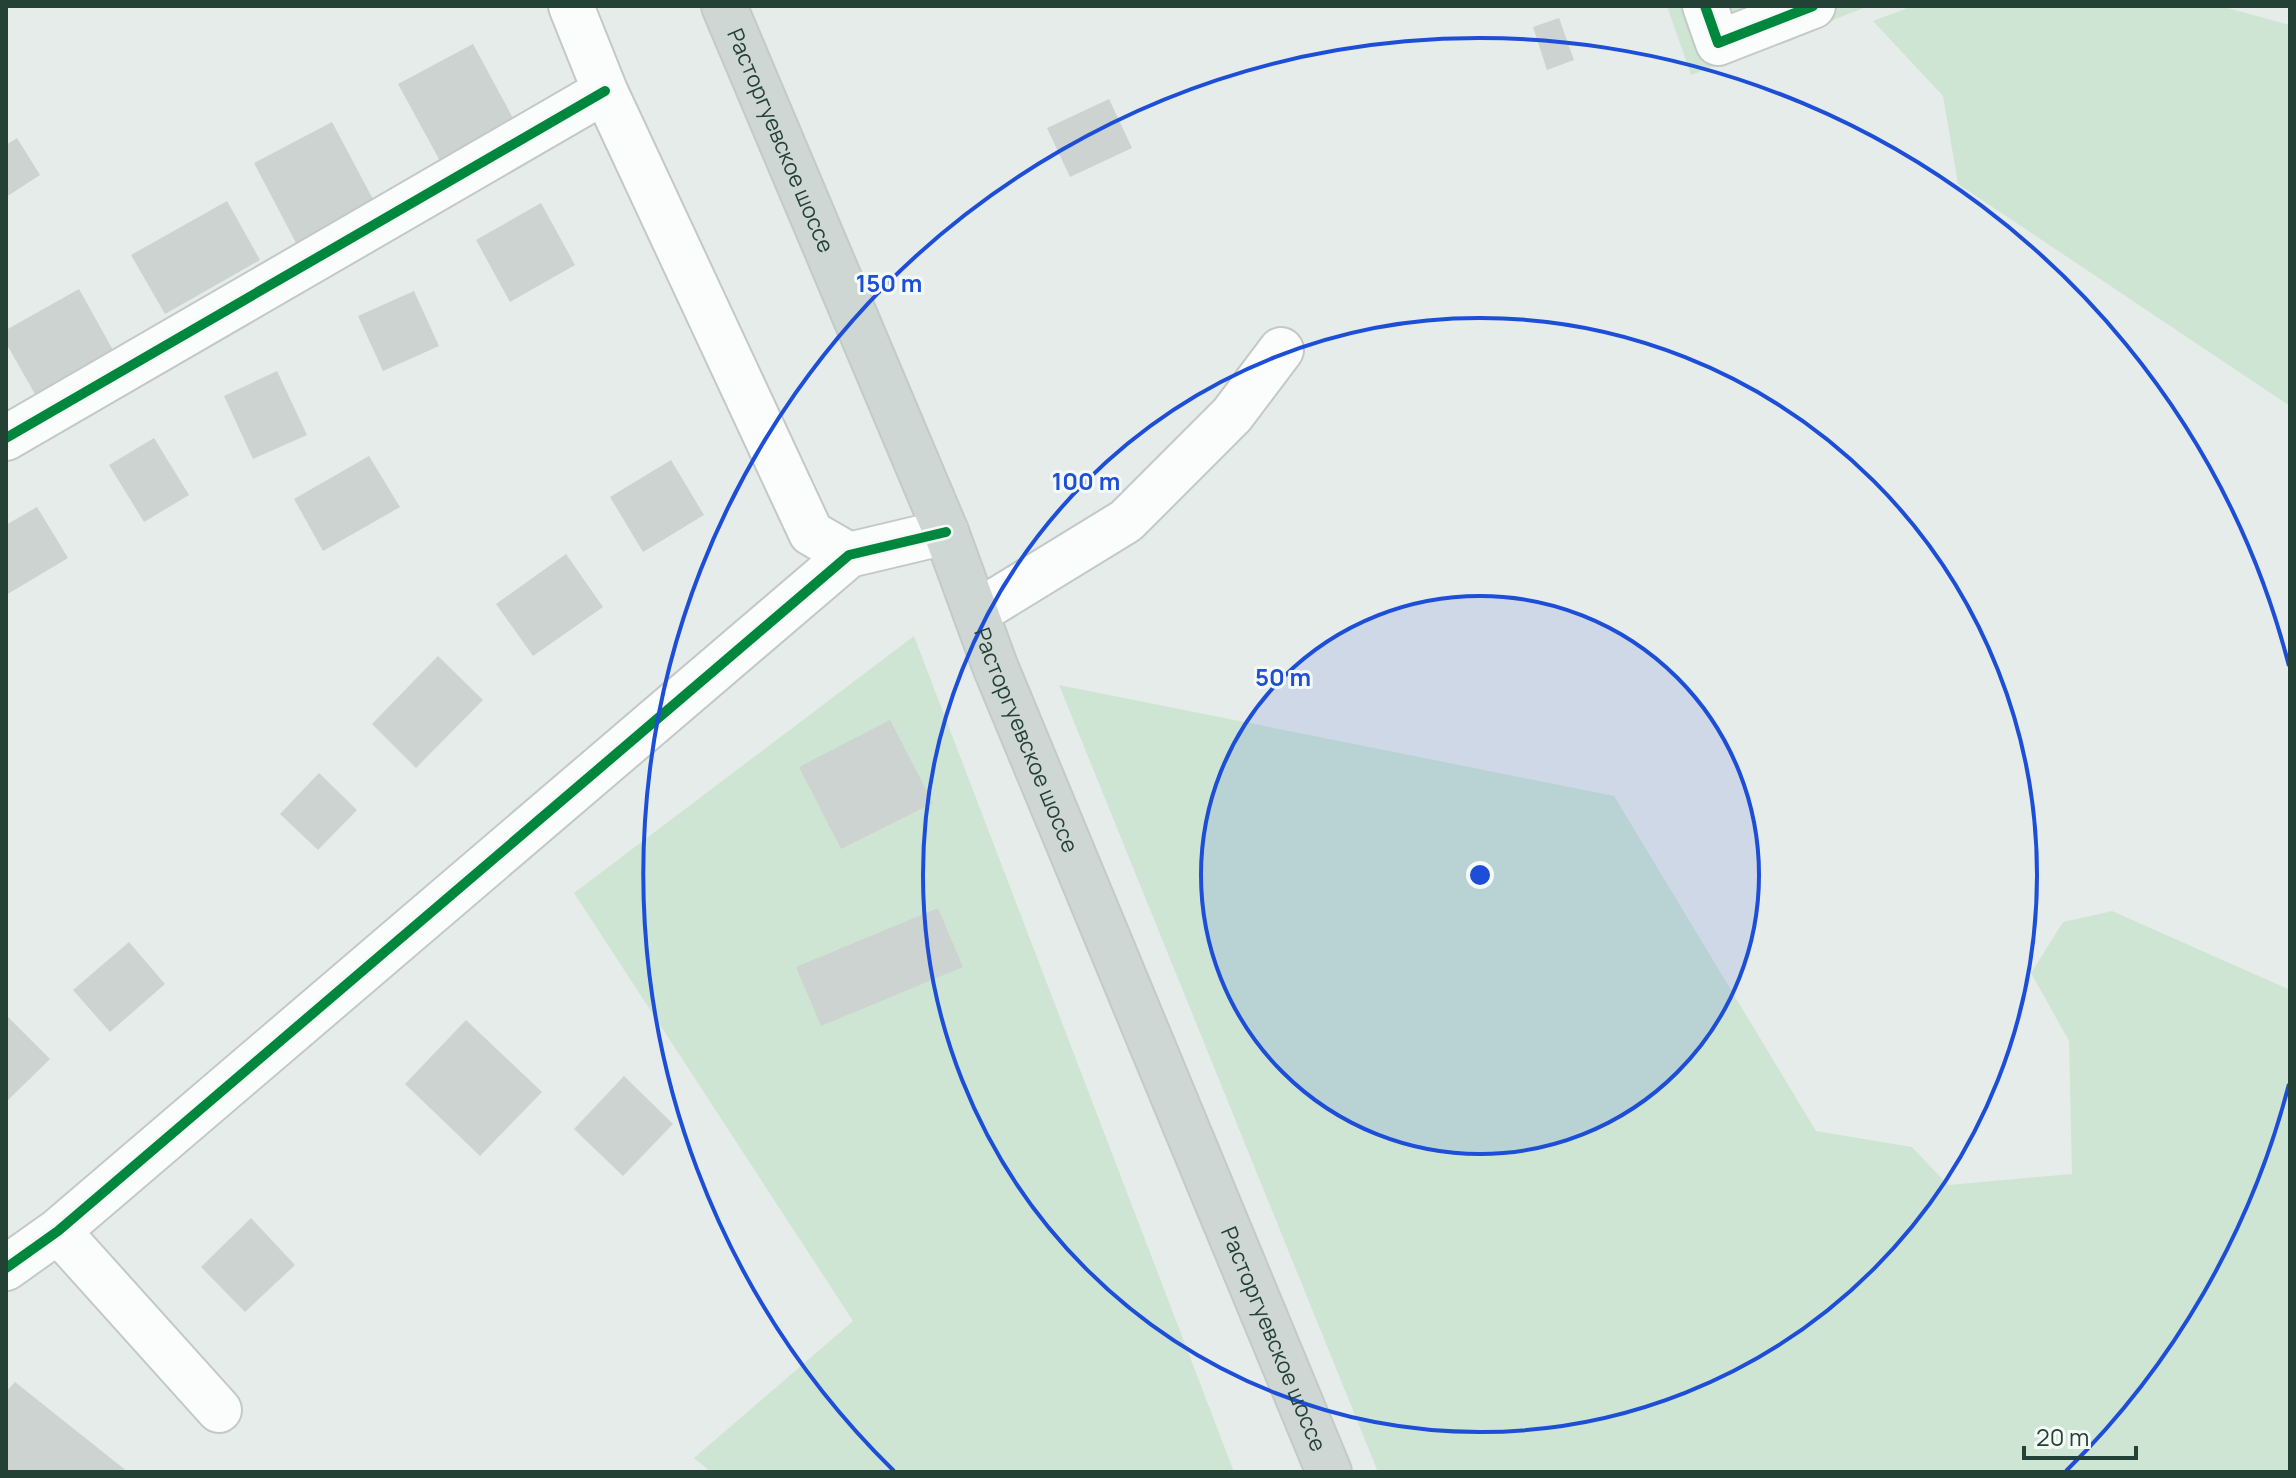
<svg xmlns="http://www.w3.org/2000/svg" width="2296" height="1478" viewBox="0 0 2296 1478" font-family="Manrope,sans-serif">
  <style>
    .green { fill: #cfe5d3 }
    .building { fill: #cdd3d0 }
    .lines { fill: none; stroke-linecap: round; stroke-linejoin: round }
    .minor-casing { stroke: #c3c9c6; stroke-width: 48 }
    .major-casing { stroke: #c2cbc7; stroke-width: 48 }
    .minor { stroke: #fbfcfc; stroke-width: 44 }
    .major { stroke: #ced7d3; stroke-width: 44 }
    .cycleway-casing { stroke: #f5faf7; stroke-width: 15 }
    .cycleway { stroke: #00873e; stroke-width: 10 }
    .ring { fill: none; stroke: #1d4ed8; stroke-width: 4 }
    .labels { text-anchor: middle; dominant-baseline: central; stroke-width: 6; stroke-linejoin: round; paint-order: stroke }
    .street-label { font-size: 22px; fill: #234135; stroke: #f5faf7 }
    .centre { fill: #1d4ed8; stroke: #f5faf7; stroke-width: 4 }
    .ring-label { font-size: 24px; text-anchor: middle; font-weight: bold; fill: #1d4ed8; stroke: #f5faf7; stroke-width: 6; stroke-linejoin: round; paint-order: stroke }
  </style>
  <rect width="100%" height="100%" fill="#e6ece9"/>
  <!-- green -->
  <path class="green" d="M1667,6h202l-178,69z
    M1913,6h307l70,19v381l-332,-222 -15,-88 -70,-75z
    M914,636l320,836h-523l-17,-14 159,-137 -279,-428z
    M1059,685l555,111 202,335 96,16 36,38 124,-11 -3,-133 -38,-68 32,-51 49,-11 178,79v482h-912z"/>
  <!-- building -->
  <path class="building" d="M1559,18l15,42 -27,10 -14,-43z
    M473,44l41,76 -74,41 -42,-77z
    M1109,99l23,49 -62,29 -23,-49z
    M332,122l42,79 -78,42 -42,-80z
    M17,138l23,37 -34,22v-52z
    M227,201l33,59 -95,54 -34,-59z
    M541,203l34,62 -65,37 -34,-62z
    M79,289l39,70 -78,44 -34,-60v-13z
    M414,291l25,55 -56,25 -25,-55z
    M277,371l30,64 -54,24 -29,-63z
    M154,438l35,57 -45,27 -35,-57z
    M369,456l31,51 -77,44 -29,-52z
    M671,460l33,55 -61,37 -33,-55z
    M37,507l31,51 -62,37v-70z
    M566,554l37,53 -70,49 -37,-52z
    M438,656l45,44 -67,68 -44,-44z
    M890,720l43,83 -92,46 -42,-82z
    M319,773l38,37 -39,40 -38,-36z
    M938,908l25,59 -142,59 -25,-59z
    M129,942l36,42 -55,48 -37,-42z
    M6,1015l44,44 -44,43z
    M466,1020l76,72 -62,64 -75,-72z
    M624,1076l49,48 -50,52 -49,-47z
    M251,1218l44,47 -50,47 -44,-45z
    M15,1382l113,90h-122v-80z"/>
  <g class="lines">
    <!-- minor casing -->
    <g class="minor-casing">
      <path id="minor" d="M571,6l34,85 206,442 38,22
        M1705,6l13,37 95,-37
        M6,438l599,-347
        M976,613l150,-92 106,-106 49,-65
        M58,1231l161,179
        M6,1268l52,-37 791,-676 97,-23"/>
    </g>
    <!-- major casing -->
    <g class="major-casing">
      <g id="major">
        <path id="s1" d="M724,6l222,526 49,134 334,806"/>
      </g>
    </g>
    <!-- minor -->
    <use href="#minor" class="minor"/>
    <!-- major -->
    <use href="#major" class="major"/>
    <!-- cycleway casing -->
    <g class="cycleway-casing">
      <path id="cycleway" d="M1705,6l13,37 95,-37
        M6,438l599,-347
        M6,1268l52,-37 791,-676 97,-23"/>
    </g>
    <!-- cycleway -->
    <use href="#cycleway" class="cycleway"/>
  </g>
  <!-- distance rings -->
  <circle cx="1480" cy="875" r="279" fill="#1d4ed8" fill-opacity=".12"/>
  <g class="ring">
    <circle cx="1480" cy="875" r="279"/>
    <circle cx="1480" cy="875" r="557"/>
    <path d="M2289 1084A836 836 0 0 1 2066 1471M894 1471A836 836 0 1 1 2289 666"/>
  </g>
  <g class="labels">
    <!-- street labels -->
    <g class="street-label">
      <text stroke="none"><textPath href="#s1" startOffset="146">Расторгуевское шоссе</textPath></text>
      <text stroke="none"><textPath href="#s1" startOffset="794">Расторгуевское шоссе</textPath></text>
      <text stroke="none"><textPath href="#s1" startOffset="1442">Расторгуевское шоссе</textPath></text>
    </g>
  </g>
  <circle cx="1480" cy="875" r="12" class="centre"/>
  <g class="ring-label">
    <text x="889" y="292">150 m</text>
    <text x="1086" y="490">100 m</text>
    <text x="1283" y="686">50 m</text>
  </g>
  <!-- border -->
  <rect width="2296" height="1478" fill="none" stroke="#234135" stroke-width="16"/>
  <!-- scale -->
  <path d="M2024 1446v12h112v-12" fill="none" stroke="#234135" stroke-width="4"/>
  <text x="2036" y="1446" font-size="24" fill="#234135" stroke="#f5faf7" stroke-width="6" paint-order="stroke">20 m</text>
</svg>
